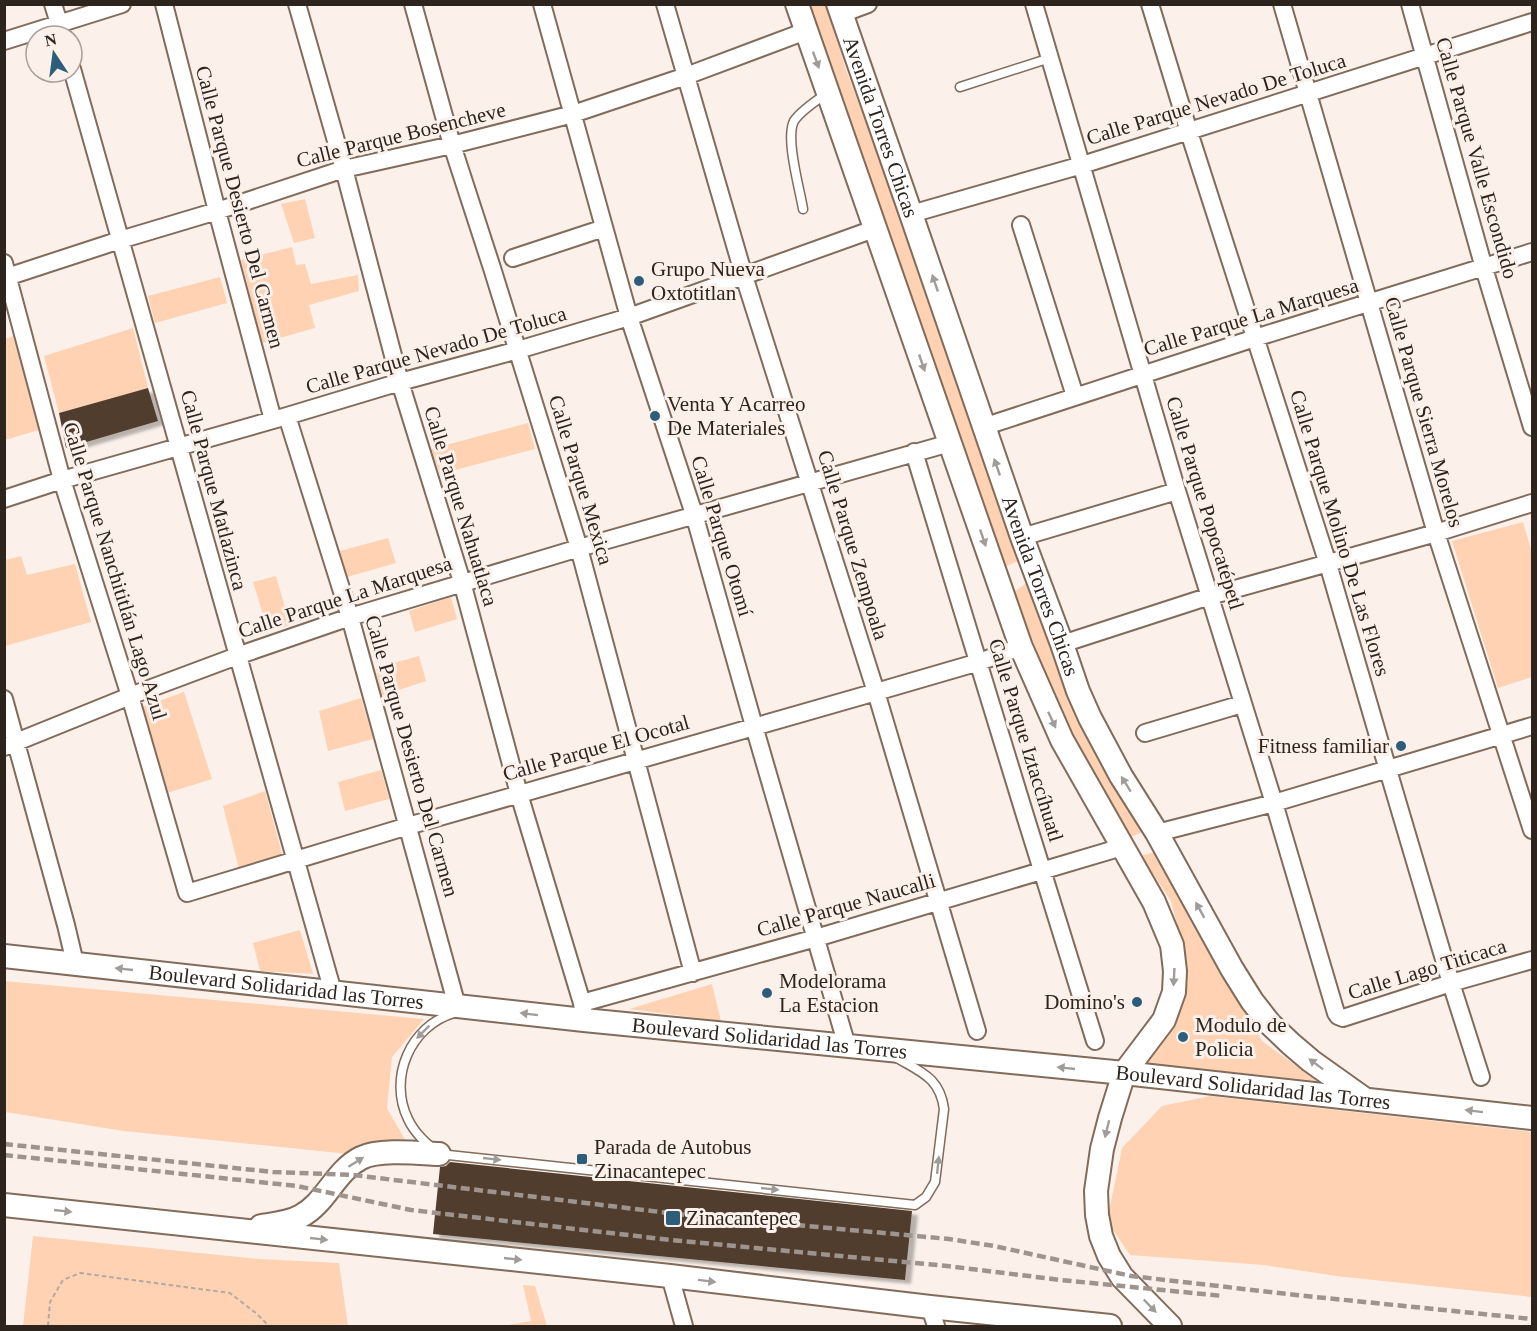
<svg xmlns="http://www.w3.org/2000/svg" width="1537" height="1331" viewBox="0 0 1537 1331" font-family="'Times New Roman',serif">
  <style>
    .green { fill: #fed2b2 }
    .building { fill: #513d2e; filter: url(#shadow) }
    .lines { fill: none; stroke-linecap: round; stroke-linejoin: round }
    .lane-casing { stroke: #816b5b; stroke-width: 11 }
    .street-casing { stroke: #816b5b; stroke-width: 20 }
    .secondary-casing { stroke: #816b5b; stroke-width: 26 }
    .path { stroke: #b3a9a2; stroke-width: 2; stroke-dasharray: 4.5 3; stroke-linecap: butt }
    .lane { stroke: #fff; stroke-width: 8 }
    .street { stroke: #fff; stroke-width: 16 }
    .secondary { stroke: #fff; stroke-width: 22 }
    .rail { stroke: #9e948d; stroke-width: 4.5; stroke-dasharray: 9 4.5; stroke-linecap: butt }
    .oneway { fill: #a09c99 }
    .poi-dot { fill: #2c5d7b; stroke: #fbf1ea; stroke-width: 2 }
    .labels { text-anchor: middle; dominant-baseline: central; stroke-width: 6; stroke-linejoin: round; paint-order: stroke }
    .street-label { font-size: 21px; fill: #2d241d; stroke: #fbf1ea }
    .poi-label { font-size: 21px; fill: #2d241d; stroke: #fbf1ea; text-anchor: start }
  </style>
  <defs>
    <filter id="shadow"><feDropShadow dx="6" dy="4" stdDeviation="1.5" flood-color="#0004"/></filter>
  </defs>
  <rect width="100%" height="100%" fill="#fbf1ea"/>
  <!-- green -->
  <path class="green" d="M809,5h17l20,65 63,164 112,326 -17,7z
    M305,199l10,39 -21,5 -13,-39z
    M292,247l4,18 9,-1 6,20 47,-9 1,16 -50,14 6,23 -53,15 -21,-83z
    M220,277l7,26 -72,20 -7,-27z
    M133,328l15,60 -89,25 -15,-57z
    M14,336l25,94 -34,10v-101z
    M528,423l7,26 -95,25 -9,-25z
    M1523,522l9,31v124l-34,11 -46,-147z
    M388,538l8,25 -49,14 -7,-26z
    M21,556l6,19 48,-11 16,58 -86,24v-86z
    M276,576l14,49 -22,6 -15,-49z
    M1028,582l117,249 -14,6 -61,-100 -56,-145z
    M451,597l6,22 -42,13 -6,-21z
    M419,656l7,25 -45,15 -5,-28z
    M184,692l28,87 -45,14 -25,-86z
    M361,698l12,41 -45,12 -9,-40z
    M381,770l8,29 -44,12 -7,-29z
    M265,791l18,67 -43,15 -17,-67z
    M1154,852l108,189 55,40 -172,-18 34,-49 9,-48 -17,-65 -30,-45z
    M300,930l13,44 -53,-3 -7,-28z
    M4,981l420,38 -32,38 -5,51 30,53 -293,-30 -119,-19z
    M712,984l9,37 -92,-12z
    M1210,1096l322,36v165l-196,-21 -72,-11 -134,-10 -23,-34 15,-73 40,-42z
    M33,1236l226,23 80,4 9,63h-325z
    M523,1285l12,1 12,40h-44l28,-5z"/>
  <!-- building -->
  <path class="building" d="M148,388l10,33 -92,27 -7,-35z
    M450,1162l462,49 -7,69 -472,-46 7,-67 6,-1z"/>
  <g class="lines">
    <!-- lane casing -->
    <g class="lane-casing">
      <path id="lane" d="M960,87l90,-29
        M803,209c-3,-19 -18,-71 -9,-88 6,-9 23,-21 32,-27
        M454,1013c-44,13 -66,65 -46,106 7,15 19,25 31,35l476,51 11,-8 9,-15 9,-73c-4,-31 -23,-37 -47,-51"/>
    </g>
    <!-- street casing -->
    <g class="street-casing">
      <path id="street" d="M53,4l10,32
        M164,4l53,207 56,209
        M297,4l47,165 56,213 62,200 57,212 63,209 2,17
        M413,4l39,141 40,123 87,280 114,425
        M542,4l87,313 65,197 60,212 93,320
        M665,4l79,272 132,416 101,339
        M1034,4l143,487 97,312 62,210 2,3 5,2 108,-35 81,-23
        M1150,4l39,128 139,432 60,206 63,213 30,94
        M1282,4l154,529 96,297
        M1410,4l74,264 48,159
        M841,14l27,-10
        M4,41l118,-37
        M72,69l261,923
        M911,214l171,-49 450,-143
        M1021,225l54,171
        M513,258l91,-30
        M4,263l58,217 68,216 57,197 221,-67 468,-134 103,-30 42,-15
        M4,278l116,-38 97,-29 127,-42 108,-24 121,-31 113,-38 120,-45
        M287,416l63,201 107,389
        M983,427l272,-89 277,-86
        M914,452c61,197 119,393 181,589
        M4,499l58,-19 225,-64 113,-34 118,-32 111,-33 245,-88
        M1022,537l155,-46
        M1062,644l148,-48 226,-63 96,-30
        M4,699l62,226 9,38
        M1145,733l97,-29
        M4,747l126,-51 107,-40 113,-39 229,-69 371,-105
        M1157,833l117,-30 258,-77
        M582,1003l234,-65 306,-91
        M670,1276l14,50
        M930,1307l6,19"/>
    </g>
    <!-- secondary casing -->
    <g class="secondary-casing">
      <g id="secondary">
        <path d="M797,4l224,643 41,93 92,162 18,43 3,26 -1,21 -10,28 -40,53 -14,45 -8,31 -6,42 1,24 4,21 8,20 13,21 48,49"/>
        <path id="s1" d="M838,4l73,210 111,323 40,107 16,47 12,27 31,58 36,57 75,136 20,32 18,23 21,20 20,17 52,37"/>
        <path id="s2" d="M4,956l580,64 540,53 408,45"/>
        <path d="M4,1205l666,71 260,31 180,19"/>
        <path d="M261,1226c13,-2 28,-3 40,-10 25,-13 34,-45 60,-58 18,-9 57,-5 78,-4"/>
      </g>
    </g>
    <!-- path -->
    <path class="path" d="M48,1326l2,-24 13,-22 17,-7 150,20 27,21 12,12"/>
    <!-- lane -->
    <use href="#lane" class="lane"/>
    <!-- street -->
    <use href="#street" class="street"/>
    <!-- secondary -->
    <use href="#secondary" class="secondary"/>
    <!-- rail -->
    <path class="rail" d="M4,1144l269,28 80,3 324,39 272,25 45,7 137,30 165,19 236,24
      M4,1155l293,31 114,24 260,30 276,26 114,14 162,16"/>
  </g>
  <!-- one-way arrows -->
  <defs><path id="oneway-solid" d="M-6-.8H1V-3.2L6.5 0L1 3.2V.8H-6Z" transform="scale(1.5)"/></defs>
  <g class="oneway">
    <use href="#oneway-solid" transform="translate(816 60) rotate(70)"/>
    <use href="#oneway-solid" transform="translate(935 283) rotate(-109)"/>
    <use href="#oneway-solid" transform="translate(922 363) rotate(71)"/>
    <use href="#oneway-solid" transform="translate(997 467) rotate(-109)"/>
    <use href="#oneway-solid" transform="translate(983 538) rotate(71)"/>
    <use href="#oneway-solid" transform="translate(1052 720) rotate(65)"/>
    <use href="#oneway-solid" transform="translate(1126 784) rotate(-122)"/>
    <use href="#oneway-solid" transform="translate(1200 910) rotate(-119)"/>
    <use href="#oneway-solid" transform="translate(124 969) rotate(-174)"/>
    <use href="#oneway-solid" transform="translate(1174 977) rotate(93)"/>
    <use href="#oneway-solid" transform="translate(529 1014) rotate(-173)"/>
    <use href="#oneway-solid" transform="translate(423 1032) rotate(135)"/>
    <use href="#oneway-solid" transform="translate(1316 1064) rotate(-143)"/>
    <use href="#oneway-solid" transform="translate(1066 1068) rotate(-174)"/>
    <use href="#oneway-solid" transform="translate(1474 1111) rotate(-173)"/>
    <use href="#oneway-solid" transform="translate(1107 1129) rotate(104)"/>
    <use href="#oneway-solid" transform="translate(492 1159) rotate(6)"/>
    <use href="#oneway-solid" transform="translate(356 1162) rotate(-32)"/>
    <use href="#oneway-solid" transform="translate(938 1165) rotate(-84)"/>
    <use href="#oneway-solid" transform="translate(770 1189) rotate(6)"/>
    <use href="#oneway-solid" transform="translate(63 1211) rotate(6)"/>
    <use href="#oneway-solid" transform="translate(319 1239) rotate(6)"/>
    <use href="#oneway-solid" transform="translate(513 1259) rotate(6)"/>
    <use href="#oneway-solid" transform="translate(707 1281) rotate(7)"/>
    <use href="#oneway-solid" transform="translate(1150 1306) rotate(46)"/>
  </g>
  <!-- markers -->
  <g class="poi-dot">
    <circle cx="639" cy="281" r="6"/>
    <circle cx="655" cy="416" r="6"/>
    <circle cx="1401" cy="746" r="6"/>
    <circle cx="767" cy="993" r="6"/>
    <circle cx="1137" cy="1002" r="6"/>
    <circle cx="1183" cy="1037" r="6"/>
    <rect x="576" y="1153" width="12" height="12" rx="3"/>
    <rect x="665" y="1210" width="16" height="16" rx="3"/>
  </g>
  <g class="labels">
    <!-- street labels -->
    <g class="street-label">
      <text transform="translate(1216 99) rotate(-17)">Calle Parque Nevado De Toluca</text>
      <text stroke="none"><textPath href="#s1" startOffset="130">Avenida Torres Chicas</textPath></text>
      <text transform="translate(401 135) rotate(-14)">Calle Parque Bosencheve</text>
      <text transform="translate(1477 158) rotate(74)">Calle Parque Valle Escondido</text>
      <text transform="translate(240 207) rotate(75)">Calle Parque Desierto Del Carmen</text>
      <text transform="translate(1251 317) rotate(-17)">Calle Parque La Marquesa</text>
      <text transform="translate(436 350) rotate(-16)">Calle Parque Nevado De Toluca</text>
      <text transform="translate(1424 412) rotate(74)">Calle Parque Sierra Morelos</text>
      <text transform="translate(581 480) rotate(73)">Calle Parque Mexica</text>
      <text transform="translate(214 490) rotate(75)">Calle Parque Matlazinca</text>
      <text transform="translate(1205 503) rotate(73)">Calle Parque Popocatépetl</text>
      <text transform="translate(461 506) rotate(73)">Calle Parque Nahuatlaca</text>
      <text transform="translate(1340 533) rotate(73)">Calle Parque Molino De Las Flores</text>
      <text transform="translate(722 536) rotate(73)">Calle Parque Otomí</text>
      <text transform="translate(853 545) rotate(73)">Calle Parque Zempoala</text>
      <text transform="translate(115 571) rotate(73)">Calle Parque Nanchititlán Lago Azul</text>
      <text stroke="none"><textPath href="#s1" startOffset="616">Avenida Torres Chicas</textPath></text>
      <text transform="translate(345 597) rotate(-18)">Calle Parque La Marquesa</text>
      <text transform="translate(1026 740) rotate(73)">Calle Parque Iztaccíhuatl</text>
      <text transform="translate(596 748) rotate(-16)">Calle Parque El Ocotal</text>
      <text transform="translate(412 756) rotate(74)">Calle Parque Desierto Del Carmen</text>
      <text transform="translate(846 905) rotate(-16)">Calle Parque Naucalli</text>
      <text transform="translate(1427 969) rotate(-17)">Calle Lago Titicaca</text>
      <text stroke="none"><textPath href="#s2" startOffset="284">Boulevard Solidaridad las Torres</textPath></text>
      <text stroke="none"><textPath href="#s2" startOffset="770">Boulevard Solidaridad las Torres</textPath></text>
      <text stroke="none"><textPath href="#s2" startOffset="1256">Boulevard Solidaridad las Torres</textPath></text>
    </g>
    <!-- poi labels -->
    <g class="poi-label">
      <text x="651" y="269">Grupo Nueva<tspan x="651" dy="24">Oxtotitlan</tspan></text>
      <text x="667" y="404">Venta Y Acarreo<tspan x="667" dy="24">De Materiales</tspan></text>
      <text x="1389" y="746" text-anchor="end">Fitness familiar</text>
      <text x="779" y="981">Modelorama<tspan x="779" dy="24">La Estacion</tspan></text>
      <text x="1125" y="1002" text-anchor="end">Domino's</text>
      <text x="1195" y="1025">Modulo de<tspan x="1195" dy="24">Policia</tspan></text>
      <text x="594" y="1147">Parada de Autobus<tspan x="594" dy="24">Zinacantepec</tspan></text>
      <text x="686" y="1218">Zinacantepec</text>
    </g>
  </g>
  <!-- border -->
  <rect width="1537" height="1331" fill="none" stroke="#2d241d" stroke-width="12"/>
  <!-- north arrow -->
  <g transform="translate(54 54) rotate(347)"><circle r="28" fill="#fbf1ea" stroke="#a99f98" stroke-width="1.5"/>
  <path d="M0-4.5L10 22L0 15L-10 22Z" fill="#2c5d7b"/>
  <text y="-9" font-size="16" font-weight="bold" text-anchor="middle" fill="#2d241d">N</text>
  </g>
</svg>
